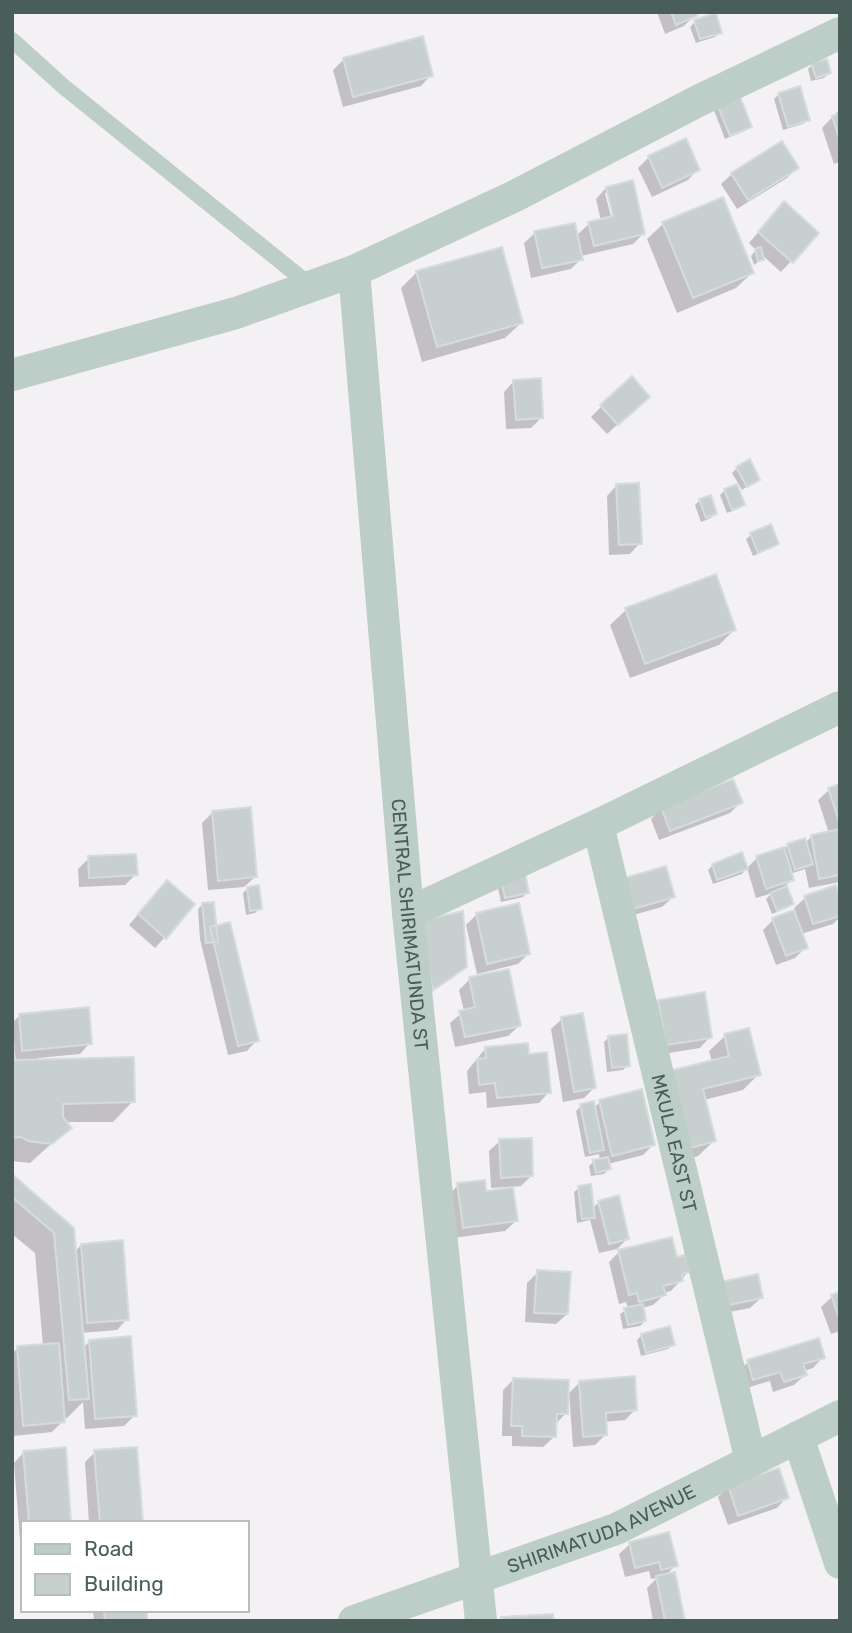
<svg xmlns="http://www.w3.org/2000/svg" width="852" height="1633" viewBox="0 0 852 1633" font-family="Rubik,sans-serif">
  <style>
    .shadow { fill: #0003; fill-rule: evenodd }
    .building { fill: #c8d0cf; stroke: #d5dcdc; stroke-width: 2 }
    .lines { fill: none; stroke-linecap: round; stroke-linejoin: round }
    .lane { stroke: #bdcdc8; stroke-width: 16 }
    .street { stroke: #bdcdc8; stroke-width: 32 }
    .labels { text-anchor: middle; dominant-baseline: central; stroke-width: 5; stroke-linejoin: round; paint-order: stroke }
    .street-label { font-size: 19px; fill: #495e58; stroke: #fff }
  </style>
  <rect width="100%" height="100%" fill="#f3f1f3"/>
  <!-- shadow -->
  <path class="shadow" d="M657,12h47l-10,4 -10,10 -19,8z
    M695,22l25,10 -5,5 -19,6 -6,-16z
    M344,59l87,16 -10,11 -78,21 -10,-37z
    M812,65l17,8 -5,5 -13,3 -3,-12z
    M779,94l29,25 -5,5 -20,6 -9,-31z
    M718,105l32,21 -5,5 -20,8 -11,-29z
    M840,109v53l-6,2 -12,-36z
    M649,157l49,12 -10,11 -36,17 -14,-29z
    M797,168l-10,10 -50,31 -16,-25 11,-10z
    M606,188l38,45 -11,11 -52,12v3l-10,10 -40,9 -7,-35 11,-10 41,3 13,-12 12,-3 -5,-22zM605,193h4l7,31 -3,1z
    M774,214l43,19 -36,39 -20,-18 1,5 -8,6 -3,-9 5,-6 -7,-7z
    M663,224l89,49 -16,15 -59,25 -30,-74z
    M417,272l104,51 -16,15 -83,24 -21,-74z
    M514,381l28,36 -11,11 -25,1 -2,-37z
    M602,406l35,1 -30,27 -16,-17z
    M737,468l21,11 -16,11 -10,-17z
    M617,485l23,58 -10,11 -21,1 -2,-59z
    M725,490l18,14 -5,5 -11,4 -7,-18z
    M700,500l15,13 -4,5 -10,4 -6,-17z
    M751,535l26,8 -5,5 -19,8 -7,-17z
    M626,610l108,20 -15,15 -89,33 -20,-53z
    M840,786v96l-31,6 -4,-19 -15,5 2,6 -7,6 7,17 -5,5 -15,6 -6,-15 6,-6 -16,5 -9,-30 -5,6 -29,10 -5,-14 5,-5 33,4 11,-11 47,-18 1,3 6,-6 18,-4 -11,-33 11,-10z
    M741,802l-11,11 -71,27 -8,-21 11,-11z
    M213,812l42,65 -11,10 -36,3 -6,-67z
    M89,858l47,16 -11,11 -46,2 -1,-18z
    M496,879l31,13 -4,5 -22,5z
    M840,884v33l-7,7 -32,10 5,13 -11,11 -19,7 -13,-35 10,-10 23,-8 -2,-4 11,-10 32,-11z
    M248,888l12,20 -5,5 -9,2 -3,-22z
    M611,891l62,6 -11,10 -43,12z
    M157,892l8,45 -10,11 -26,-23z
    M203,904l12,23 42,113 -10,11 -19,4 -28,-116 -2,-30z
    M477,914l51,40 -10,10 -41,10 -11,-49z
    M409,933l56,33 -11,11 -31,21z
    M470,979l49,47 -11,10 -53,11 -5,-24 14,-12 -5,-21z
    M659,1001l51,36 -10,11 -44,7 -7,-43z
    M19,1016l71,27 -10,11 -42,4v3l95,40 -20,21h-48l4,6 -39,35 -18,-2v-138z
    M562,1019l32,69 -10,10 -21,4 -12,-73z
    M725,1036l34,38 -16,16 -39,10 10,41 -16,15 -26,7 40,-101 -3,-11z
    M609,1037l19,28 -5,5 -16,2 -3,-30z
    M485,1049l42,6 22,37 -10,11 -52,5 -1,-16 -17,2 -2,-23z
    M600,1102l53,43 -10,10 -35,9 1,5 -5,5 -13,2 -2,-10 5,-5 6,-1 -1,-6 -14,3 -9,-46 5,-5 13,2z
    M500,1141l31,35 -10,10 -9,1 4,34 -11,10 -52,7 -5,-42 10,-11 26,8 23,-3 -1,-3 -15,1 -2,-37z
    M12,1177l62,76 7,-8 46,74 -10,11 -36,3 2,15 6,-6 46,73 -11,11 -39,3 -2,-27 -16,16h-4v3l-11,11 -39,4 -1,-83 6,-5 25,-2 -8,-93 -23,-19z
    M579,1188l13,21 7,-7 29,36 -11,11 -18,4 -9,-33 -13,3 -3,-31z
    M619,1252l57,7 12,13 -17,19 -8,2 1,2 -11,10 -11,3 3,13 -5,5 -17,3 -3,-15 8,-5 -2,-7 -7,2 -10,-42z
    M538,1272l29,42 -11,10 -31,-2 2,-39z
    M710,1294l51,4 -11,10 -36,7z
    M840,1294v37l-9,3 -10,-27 11,-10z
    M642,1335l31,9 -5,5 -27,7 -4,-16z
    M823,1357l-10,11 -9,3 1,4 -11,10 -21,7 -3,-11 -27,8 -5,-17 10,-10z
    M514,1379l52,34 -10,11 -2,13 -11,10 -31,-1v-10h-10l1,-46z
    M580,1382l55,28 -10,10 -21,2 1,13 -10,10 -22,2 -4,-54z
    M24,1452l46,71h-47v17h-3l-6,-77z
    M95,1452l46,71h-52l-4,-61z
    M729,1487l58,10 -10,11 -49,17 -10,-28z
    M630,1544l46,21 -11,11 18,45h-30l-6,-33 10,-10 -6,1 -2,-8 -24,6 -6,-23z
    M93,1610h52v11h-51z"/>
  <!-- building -->
  <path class="building" d="M671,12h24l2,4 -21,9z
    M716,13l6,20 -22,6 -6,-19z
    M423,36l10,40 -80,21 -10,-39z
    M827,59l4,14 -15,5 -5,-15z
    M800,86l10,34 -22,7 -10,-34z
    M739,94l13,33 -22,9 -13,-32z
    M840,113v28l-8,-25z
    M686,138l14,32 -38,18 -14,-32z
    M782,141l17,27 -51,32 -17,-27z
    M633,180l12,54 -51,12 -6,-24 25,-6 -7,-29z
    M723,197l31,76 -61,25 -31,-76z
    M784,201l35,32 -26,30 -35,-31z
    M575,223l8,37 -41,8 -8,-37z
    M502,247l21,76 -86,24 -21,-76z
    M761,247l3,13 -6,1 -3,-12z
    M632,376l18,21 -32,28 -18,-20z
    M541,378l2,40 -27,2 -3,-40z
    M750,459l10,21 -13,7 -11,-20z
    M639,483l3,61 -23,1 -3,-61z
    M737,484l8,21 -13,5 -8,-21z
    M711,495l6,19 -11,4 -7,-19z
    M771,524l8,20 -21,9 -8,-20z
    M716,574l20,56 -91,34 -20,-56z
    M733,779l10,24 -73,28 -9,-24z
    M840,784v40l-12,-36z
    M251,807l6,70 -39,4 -6,-70z
    M840,829v46l-21,4 -8,-44z
    M805,838l8,26 -18,6 -8,-26z
    M784,847l10,33 -28,9 -10,-33z
    M742,852l6,17 -31,11 -5,-16z
    M136,854l2,21 -49,3 -1,-22z
    M666,866l9,31 -46,13 -8,-31z
    M524,868l5,25 -24,5 -5,-25z
    M167,880l28,24 -29,35 -28,-25z
    M259,885l3,24 -12,2 -3,-24z
    M836,885l4,10v21l-27,8 -9,-28z
    M787,886l7,18 -17,7 -7,-18z
    M214,902l4,40 -12,1 -4,-40z
    M519,903l11,51 -43,10 -11,-51z
    M794,910l14,38 -22,8 -14,-38z
    M463,911l4,56 -34,23 -14,-69z
    M230,922l29,119 -21,5 -28,-119z
    M509,969l12,57 -56,11 -6,-26 16,-4 -6,-30z
    M705,992l7,46 -46,7 -8,-45z
    M89,1007l3,37 -70,7 -3,-37z
    M583,1013l13,75 -22,4 -13,-75z
    M749,1028l12,47 -58,14 13,52 -29,8 -18,-78 60,-15 -5,-22z
    M12,1029l3,31 119,-3 1,45 -72,2v13l9,11 -20,16 -24,-3 -7,-4 -9,1z
    M627,1034l3,32 -18,2 -4,-32z
    M528,1043l1,11 18,-2 4,41 -54,5 -2,-15 -16,2 -2,-26 9,-1 -1,-11z
    M642,1089l13,56 -43,11 -13,-56z
    M594,1101l10,49 -14,3 -10,-49z
    M532,1138l1,38 -32,2 -2,-39z
    M608,1157l3,12 -15,4 -3,-13z
    M12,1174l62,54 15,171 -20,1 -15,-167 -42,-36z
    M485,1180l1,11 27,-4 5,34 -55,7 -6,-45z
    M591,1184l4,34 -13,1 -4,-33z
    M619,1195l10,44 -20,5 -11,-43z
    M672,1237l5,20 8,-2 5,17 -8,2 1,7 -20,5 3,9 -27,7 -2,-9 -8,2 -11,-45z
    M123,1240l6,80 -42,3 -6,-79z
    M537,1270l34,2 -3,42 -34,-1z
    M758,1274l5,24 -39,8 -4,-24z
    M840,1292v29l-9,-26z
    M643,1304l3,17 -18,4 -4,-17z
    M670,1326l5,19 -29,8 -5,-19z
    M131,1336l6,80 -42,3 -6,-79z
    M819,1338l6,20 -22,6 4,11 -23,7 -4,-10 -27,8 -6,-20z
    M59,1343l6,79 -42,4 -6,-80z
    M635,1376l2,34 -31,3 1,22 -24,2 -4,-56z
    M513,1378l56,2 -1,34h-11l-1,23 -34,-1v-10h-11z
    M66,1447l5,76h-42l-6,-72z
    M137,1447l6,76h-43l-6,-73z
    M779,1468l10,30 -51,18 -10,-31z
    M669,1532l9,34 -17,4 -2,-8 -24,6 -6,-26z
    M675,1572l10,49h-20l-9,-45z
    M104,1610h43v11h-42z
    M553,1614l1,7h-53v-4z"/>
  <g class="lines">
    <!-- lane -->
    <path class="lane" d="M12,40l52,47 247,199"/>
    <!-- street -->
    <g class="street">
      <path id="s1" d="M354,271l54,642 73,708"/>
      <path d="M12,375l224,-62 118,-42 161,-75 185,-96 140,-67"/>
      <path id="s2" d="M598,825l153,636"/>
      <path d="M408,913l190,-88 242,-118"/>
      <path d="M798,1437l42,126"/>
      <path id="s3" d="M354,1621l262,-92 224,-113"/>
    </g>
  </g>
  <g class="labels">
    <!-- street labels -->
    <g class="street-label">
      <text stroke="none"><textPath href="#s1" startOffset="656">CENTRAL SHIRIMATUNDA ST</textPath></text>
      <text stroke="none"><textPath href="#s2" startOffset="327">MKULA EAST ST</textPath></text>
      <text stroke="none"><textPath href="#s3" startOffset="264">SHIRIMATUDA AVENUE</textPath></text>
    </g>
  </g>
  <!-- border -->
  <rect width="852" height="1633" fill="none" stroke="#495e58" stroke-width="28"/>
  <!-- legend -->
  <rect x="21" y="1521" width="228" height="91" fill="#ffffff" stroke="#b6bfbc" stroke-width="2"/>
  <rect x="35" y="1544" width="35" height="10" fill="#bdcdc8" stroke="#b6bfbc" stroke-width="2"/>
  <text x="84" y="1556" font-size="21" fill="#495e58">Road</text>
  <rect x="35" y="1574" width="35" height="21" fill="#c8d0cf" stroke="#b6bfbc" stroke-width="2"/>
  <text x="84" y="1591" font-size="21" fill="#495e58">Building</text>
</svg>
